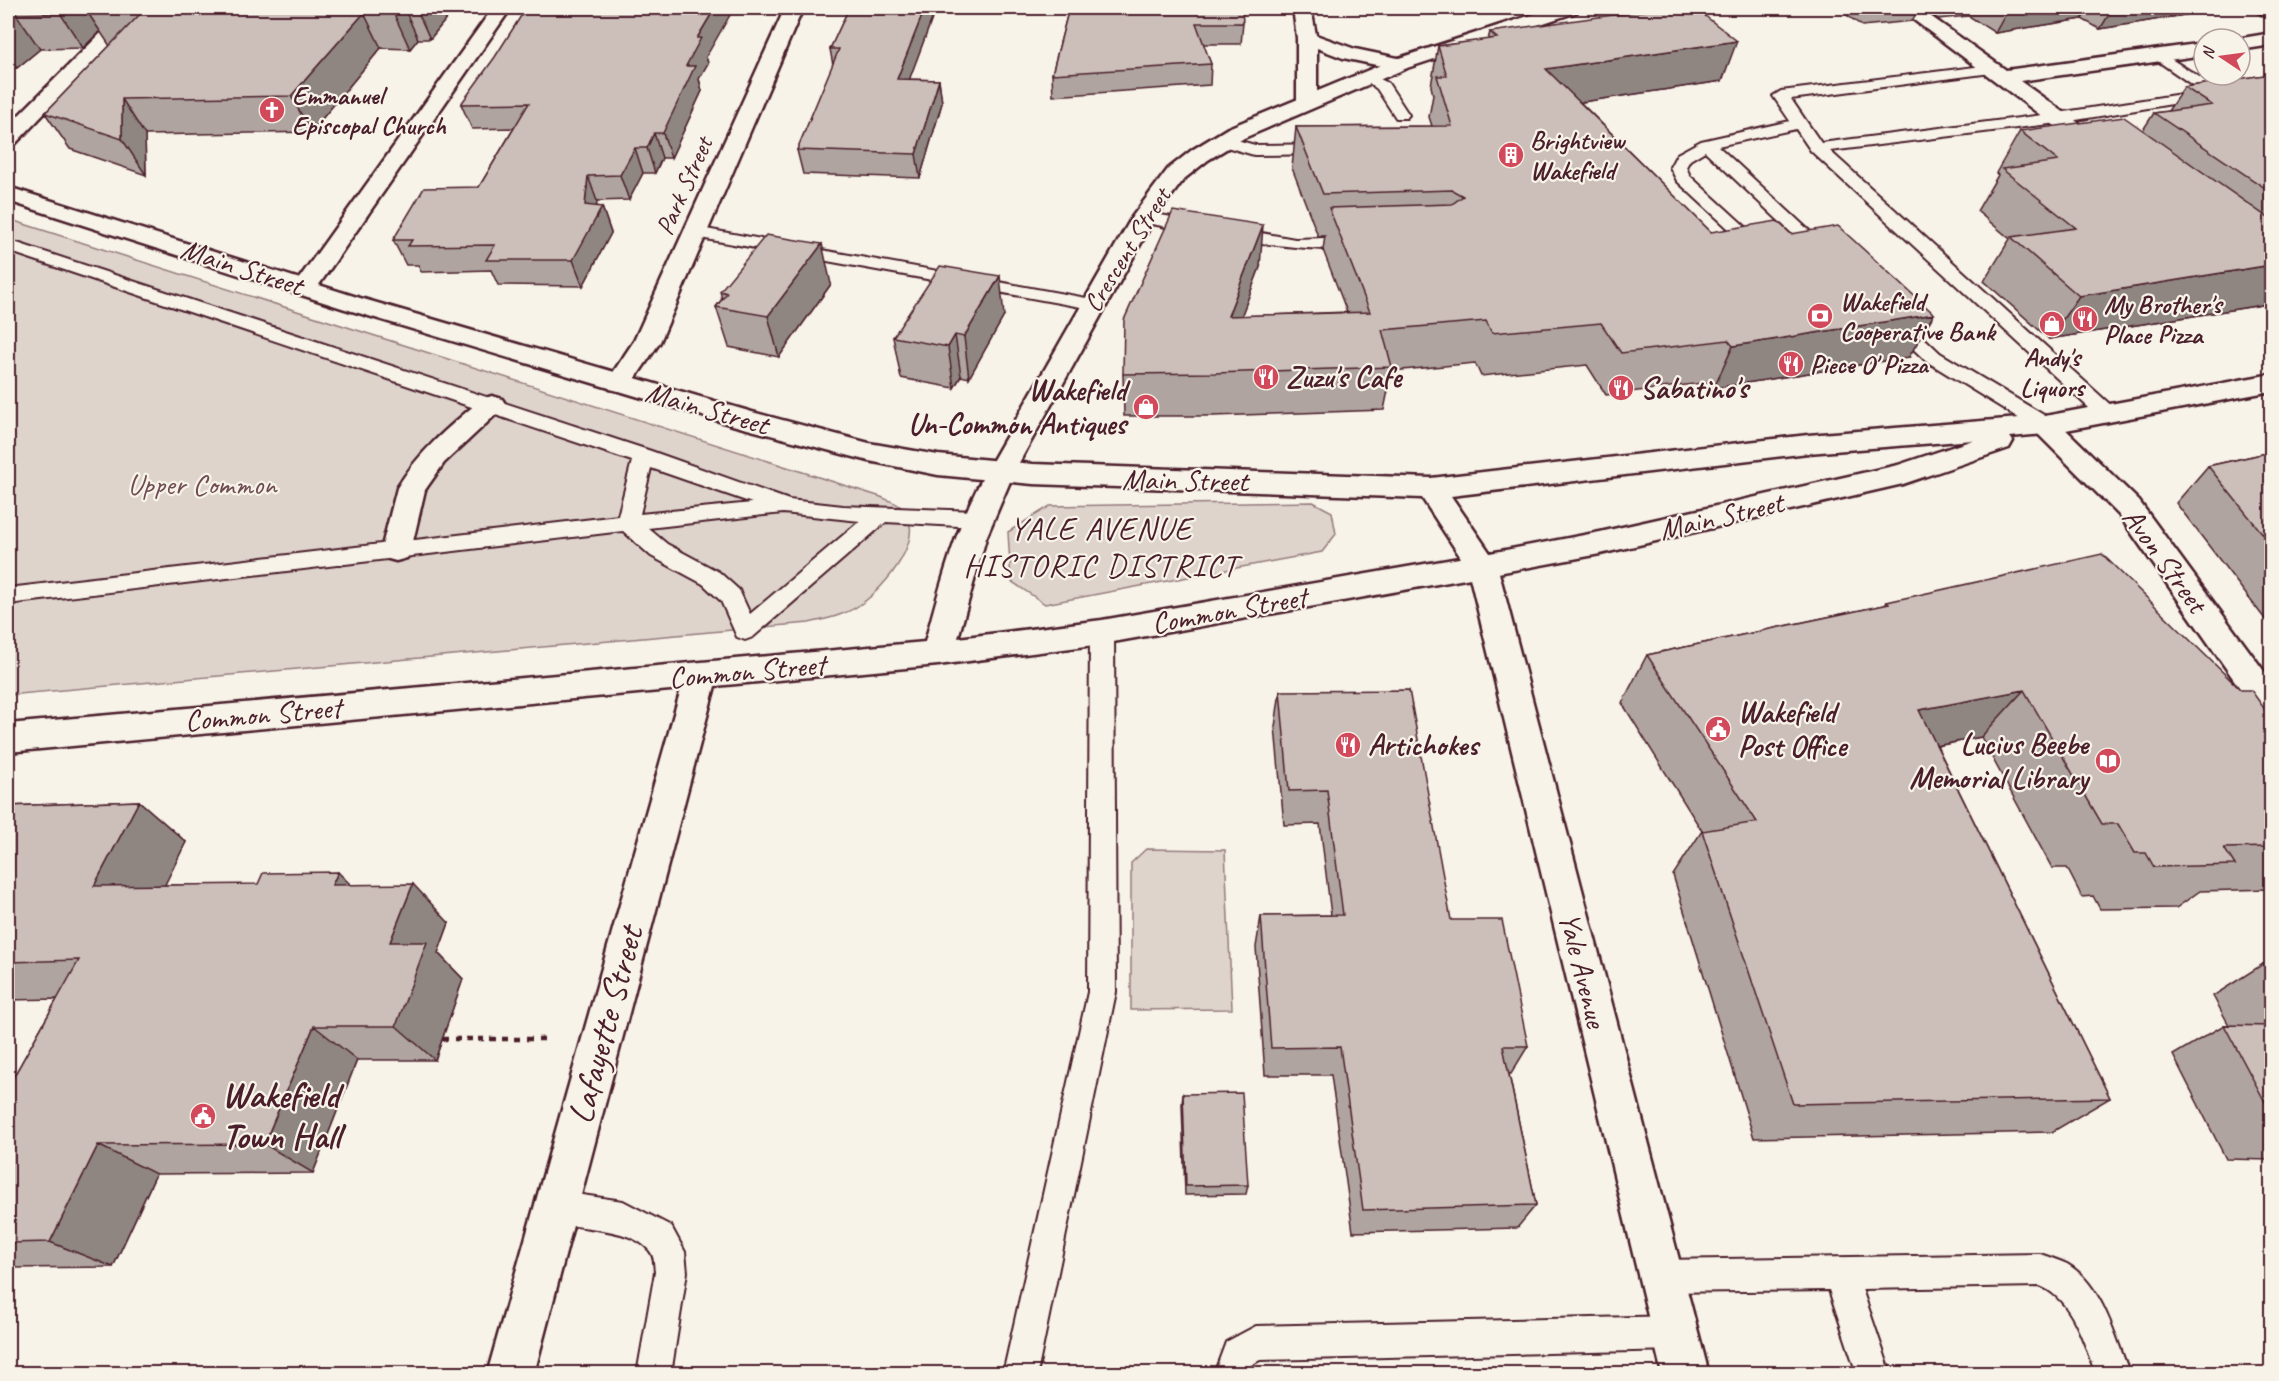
<svg xmlns="http://www.w3.org/2000/svg" width="2279" height="1381" viewBox="0 0 2279 1381" font-family="Caveat,sans-serif">
  <style>
    .green { fill: #ded4cc; stroke: #947a7c; stroke-width: 1.5 }
    .lines { fill: none; stroke-linecap: round; stroke-linejoin: round }
    .service-casing { stroke: #4a1f2b; stroke-width: 4 }
    .pedestrian-casing { stroke: #4a1f2b; stroke-width: 5 }
    .minor-casing { stroke: #4a1f2b; stroke-width: 5 }
    .tertiary-casing { stroke: #4a1f2b; stroke-width: 5 }
    .secondary-casing { stroke: #4a1f2b; stroke-width: 5 }
    .primary-casing { stroke: #4a1f2b; stroke-width: 5 }
    .path { stroke: #4a1f2b; stroke-width: 4.5; stroke-dasharray: 6 6; stroke-linecap: butt }
    .service { fill: #f7f3e8; fill-rule: evenodd }
    .pedestrian { fill: #f7f3e8; fill-rule: evenodd }
    .minor { fill: #f7f3e8; fill-rule: evenodd }
    .tertiary { fill: #f7f3e8; fill-rule: evenodd }
    .secondary { fill: #f7f3e8; fill-rule: evenodd }
    .primary { fill: #f7f3e8; fill-rule: evenodd }
    .wall { fill: #afa49f; stroke: #4a1f2b; stroke-width: 1.5 }
    .shaded-wall { fill: #8f8682; stroke: #4a1f2b; stroke-width: 1.5 }
    .building { fill: #ccbfb9; stroke: #4a1f2b; stroke-width: 1.5 }
    .labels { text-anchor: middle; dominant-baseline: central; stroke-width: 4.5; stroke-linejoin: round; paint-order: stroke }
    .far-poi-label { font-size: 26px; font-weight: bold; fill: #4a1f2b; stroke: #f7f3e8; text-anchor: start }
    .far-street-label { font-size: 26px; fill: #4a1f2b; stroke: #f7f3e8 }
    .street-label { font-size: 30px; fill: #4a1f2b; stroke: #f7f3e8 }
    .poi-label { font-size: 30px; font-weight: bold; fill: #4a1f2b; stroke: #f7f3e8; text-anchor: start }
    .park-label { font-size: 30px; fill: #6f4c53; stroke: #f7f3e8 }
    .neighbourhood-label { font-size: 32px; letter-spacing: 1.5px; fill: #4a1f2b; stroke: #f7f3e8 }
    .near-street-label { font-size: 36px; fill: #4a1f2b; stroke: #f7f3e8 }
    .near-poi-label { font-size: 36px; font-weight: bold; fill: #4a1f2b; stroke: #f7f3e8; text-anchor: start }
  </style>
  <rect width="100%" height="100%" fill="#f7f3e8"/>
  <filter id="ink" filterUnits="userSpaceOnUse"><feTurbulence type="fractalNoise" baseFrequency=".0167" numOctaves="2"/><feDisplacementMap in="SourceGraphic" scale="12" xChannelSelector="R" yChannelSelector="G"/><feConvolveMatrix kernelMatrix="1 2 1 2 8 2 1 2 1" color-interpolation-filters="sRGB"/></filter>
  <g filter="url(#ink)">
    <!-- green -->
    <path class="green" d="M8,219l873,278c6,3 16,6 20,10 29,29 -17,81 -40,97 -15,11 -35,15 -52,19l-801,72z
      M1313,502l19,10 4,22 -14,18 -277,52 -34,-23 -3,-49 42,-26z
      M1146,849l79,1 7,159 -101,1v-147z"/>
    <g class="lines">
      <!-- service casing -->
      <g class="service-casing">
        <path id="service" d="M2160,52l60,38 3,3 -3,3 -162,27 -228,28 285,258 3,5 -3,5h-14l-290,-268 -15,-22 -78,17 111,103 3,4 -3,4h-12l-112,-106 -15,9 -4,7 4,9 81,74 -3,4h-12l-79,-73 -7,-14 7,-13 24,-13 89,-20 -17,-25 8,-5 210,-26 7,4 -7,4 -200,26 30,44 237,-30 143,-22 -46,-32 -2,-3 2,-3z
          M1368,73l20,10 21,32 -3,3h-10l-19,-29 -16,-12 2,-3z
          M1222,136l33,9 71,-1 8,5 -8,5 -72,1 -38,-11 -2,-3 2,-3z
          M1144,212l151,27 60,-2 9,5c-16,22 -195,-14 -226,-21l-2,-4z
          M695,227l397,72 9,5 -9,5 -403,-73 -3,-4z
          M8,240l643,211 138,49 54,6 133,5 8,3 3,5 -3,5 -8,3 -90,-5 -133,115 -8,3 -8,-3 -16,-36 -18,-17 -52,-28 -28,-25 -615,73v-16l610,-72 14,-55 -624,-210zM651,468l101,35 -112,11zM783,513l77,8 -110,93 -11,-24 -20,-18 -52,-28 -19,-16z
          M1894,314l7,2 39,37 112,67 3,5 -3,5h-14l-112,-69 -39,-37 -2,-4 2,-4z
          M1102,623l8,3 4,6 2,360 -79,382h-34l85,-382 2,-360 4,-6z
          M555,1191l68,10 48,25 14,26 2,20 -16,102h-34l18,-102c-1,-7 0,-16 -6,-22 -21,-25 -76,-19 -105,-32l-5,-11 5,-11z
          M2040,1254c9,3 18,6 27,10 36,21 48,74 63,110h-34c-12,-30 -23,-75 -56,-88l-178,3 29,85h-34l-28,-84 -168,2 -12,-4 -4,-12 4,-12 12,-4z
          M1676,1316l12,5 5,12 -5,12 -12,5 -416,10 -9,5 -3,9h-34l12,-32 30,-16z"/>
      </g>
      <!-- pedestrian casing -->
      <g class="pedestrian-casing">
        <path id="pedestrian" d="M492,396l10,3 4,6 -62,58 -19,27 -14,60 -4,8 -11,3 -11,-3 -4,-8 16,-62c22,-37 53,-62 85,-89z"/>
      </g>
      <!-- minor casing -->
      <g class="minor-casing">
        <path id="minor" d="M126,8h19l-129,135 -8,1v-18z
          M493,8h18l-197,284 -9,2 -9,-2 -3,-5z
          M785,8h18l-143,334 -32,47 -9,2 -9,-2 -4,-6 28,-42z
          M1293,8h18l5,27 39,14 52,11 3,4 -3,4 -7,2 -57,-12 -26,-10v54l-3,4h-14l-3,-4v-64z
          M1898,8h21l87,62 198,-27v12l-184,26 91,65 3,5 -3,5h-16z
          M2252,8h20v12z
          M2272,33v12l-32,5v-11h-4z
          M2045,416l10,3 84,82 133,181v39l-12,-4 -141,-202 -84,-84 -4,-6 4,-6z
          M1482,554l11,3 4,8 212,809h-47l-195,-809 4,-8z"/>
      </g>
      <!-- tertiary casing -->
      <g class="tertiary-casing">
        <path id="tertiary" d="M1000,462l10,3 4,7 -28,66 -28,100 144,-18 380,-66 11,3 4,8 -4,8 -11,3 -380,68 -164,21 -223,21 -181,688h-47l194,-685 -673,63v-28l917,-82c16,-60 33,-124 65,-177z"/>
      </g>
      <!-- secondary casing -->
      <g class="secondary-casing">
        <path id="secondary" d="M1553,8h26l-2,4 -170,56 -163,70 -36,22 -24,19 -29,39 -145,261 -10,3 -10,-3 -4,-7 146,-255 36,-48 24,-19 36,-22 165,-68z"/>
      </g>
      <!-- primary casing -->
      <g class="primary-casing">
        <path id="primary" d="M8,187l352,111 392,114 117,31 69,12 95,9 398,14 377,-43 237,-19 227,-42v17l-227,43 -35,3 3,4 -4,7 -106,36 -303,70 -118,22 -11,-3 -49,-75 -389,-14 -95,-9 -69,-14 -133,-35 -394,-118 -334,-107zM1973,440l-75,25 -298,67 -110,21 -39,-57 357,-43z"/>
      </g>
      <!-- path -->
      <path class="path" d="M442,1039h108"/>
      <!-- service -->
      <use href="#service" class="service"/>
      <!-- pedestrian -->
      <use href="#pedestrian" class="pedestrian"/>
      <!-- minor -->
      <use href="#minor" class="minor"/>
      <!-- tertiary -->
      <use href="#tertiary" class="tertiary"/>
      <!-- secondary -->
      <use href="#secondary" class="secondary"/>
      <!-- primary -->
      <use href="#primary" class="primary"/>
    </g>
    <!-- wall -->
    <path class="wall" d="M8,8h447l-25,31h-12l-8,10 -29,-1 -70,84 -166,3 1,40 -76,-26 -25,-36 65,-67 -10,-15 -17,17 -43,1 -23,19 -9,1z
      M849,8h87l-27,71 30,1 3,23 -22,75 -117,-4 -6,-24 36,-85 -3,-16z
      M1069,8l174,15 -2,21h-38l8,20 -1,21 -157,11 -1,-22z
      M1837,8h82l-7,13 -50,5z
      M1922,8h304l-126,21 -18,-10 -87,14 -26,-17 -31,3z
      M1490,32l232,49 -142,21 131,130 198,125 -195,31 -4,-6 -104,13 -19,-30 -106,11 -6,-13 -83,8 -8,39 -171,6h-89l-1,-42 137,-107 -19,49 106,-4 -24,-62 2,-14h-7l-26,-68 4,-41 136,-1 -3,-9 4,-22 -2,-9 7,-40 50,-6z
      M706,57l2,6 -9,16 3,12 -31,67h-9l-7,15h-12l-14,27 -32,1 -1,5 6,1 9,26 -28,53 -85,-1 -7,-15 -70,2 -3,-7h-12l-13,-25 86,-53 35,-59 -42,1 -11,-25z
      M2271,74v226l-3,4 -219,35 -65,-58 26,-42 -33,-28 21,-36 -2,-2 24,-42 123,-1 11,-17 14,-2 16,-24z
      M831,284l-52,73 -50,-10 -13,-40 6,-8 -2,-8z
      M1004,316l-35,62 -8,-2 -7,12 -53,-10 -8,-41z
      M2271,452v175l-95,-124 32,-37z
      M1887,602l354,88 30,28v171l-71,2 -24,17 -76,1 -7,-13 -11,1 -15,-29h-15l-71,-131 -44,9 173,352 -58,34 -298,6 -81,-263 29,-44 -80,-128 25,-48 238,-50z
      M1280,691l171,229 77,126 -17,28h-2l27,131 -19,23 -164,4 -22,-157h-66l-9,-128 5,-31 70,-1 -11,-91 -36,1 -9,-98z
      M139,801l47,41 -22,43h187l98,38 -11,30 25,26 -28,81h-78l-44,113 -157,1 -43,93 -105,1v-181l49,-88 -49,1v-194z
      M2263,964h8v196l-45,-1 -53,-104 51,-30h5l-16,-29z
      M1183,1094l65,91 -2,9 -61,1 -3,-91z"/>
    <!-- shaded-wall -->
    <path class="shaded-wall" d="M66,8h57l-35,5 12,18 -17,17 -23,-35z
      M400,8h4l14,31 -8,10 -16,-35z
      M416,8h39l-25,31z
      M715,8h19l-28,49 2,6 -9,16 3,12 -31,67 -8,-25 23,-67 11,-28z
      M925,8h11l-35,94 -4,-23z
      M2009,8h80l-7,11 -87,14z
      M2113,8h113l-126,21z
      M364,13l17,35 -70,84 -20,-36z
      M16,14l24,35 -23,19 -9,-13v-34z
      M1737,41l-15,40 -186,28 10,-40z
      M939,80l3,23 -22,75 -4,-24z
      M122,99l23,36 1,40 -24,-36z
      M654,133l8,25 -7,15 -8,-25z
      M635,148l8,25 -14,27 -9,-25z
      M588,176l9,25 -2,19 7,-13 9,26 -28,53 -10,-26 12,-55z
      M1263,225l-3,42 -35,92 3,-43z
      M822,244l9,40 -52,73 -11,-41z
      M2271,265v35l-3,4 -219,35 30,-43z
      M1000,276l4,40 -35,62 -5,-41z
      M1934,314l-25,43 -195,31 19,-42z
      M955,335l6,41 -7,12 -6,-41z
      M2024,690l-43,47 -100,20 38,-47z
      M139,801l47,41 -41,83 -51,-39z
      M338,872l39,39 -45,-26z
      M413,884l36,39 -11,30 25,26 -28,81 -39,-34 -6,-84z
      M314,1026l43,34 -44,113 -49,-29z
      M98,1145l58,29 -43,93 -63,-25z"/>
    <!-- building -->
    <path class="building" d="M8,8h58l-6,5 -44,1 -8,7z
      M93,8h307l-6,6 -30,-1 -73,83 -169,3v40l-77,-26 98,-102 -55,2z
      M526,8h189l-18,30h4l-15,28h9l-32,67h-9l-7,15h-12l-15,27 -32,1 -3,29 17,2 -29,53h-87l9,-15 -87,1 4,-6h-19l31,-52 55,-1 50,-84 -68,1 34,-47z
      M849,8h76l-28,71 42,1 -23,74 -119,-4 42,-101h-9z
      M1069,8h173l1,15h-47l15,41 -159,10z
      M1664,8h31l42,33 -191,28 165,163 66,-11 14,13 47,-8 96,88 -201,32 -5,-6 -107,13 -20,-30 -109,10 -6,-12 -104,9 10,37 -177,6 -92,1 1,-54 49,-109 90,14 -35,91 142,-4 -41,-104 123,-4 11,-8 -11,-6 -129,4 -27,-67 156,-1 -15,-50h10l-9,-30 59,-8 -7,-6z
      M2271,74v118l-117,-79 58,-8 -28,-18z
      M2124,117l147,103v45l-192,31 -68,-59 65,-9 -74,-59 56,-8 -38,-30z
      M766,235l56,9 -54,72 -52,-9 11,-14 -7,-2z
      M940,266l60,10 -36,61 -9,-2 -7,12 -55,-10z
      M2271,452v92l-63,-78z
      M2102,554l139,136h10l20,28v129l-47,1 11,17 -81,2 -8,-14h-11l-17,-29h-16l-78,-134 -105,20 191,388 -317,6 -91,-273 55,-9 -110,-167 242,-51 -2,-2z
      M1409,690l42,230h51l26,126h-25l33,159 -173,5 -23,-163 -69,1 -10,-132 82,-1 -16,-125 -38,1 -9,-100z
      M139,801l-45,85 164,-2 5,-11 75,-1 -6,13 81,-1 -23,58h37l-31,84h-82l-50,118 -166,1 -48,97 -42,1v-156l71,-127 -71,2v-156z
      M2263,964h8v14z
      M2224,1025l47,1v87z
      M1242,1093l6,92 -62,1 -3,-92z"/>
  </g>
  <!-- icons -->
  <defs>
    <g id="church-disc" transform="scale(1.35)"><circle r="9.5" fill="#d1495b" stroke="#f7f3e8"/><path d="M-1.2-6h2.4v3.5h3.3v2.4h-3.3V6h-2.4V-.1h-3.3v-2.4h3.3Z" fill="#fff"/></g>
    <g id="building-disc" transform="scale(1.35)"><circle r="9.5" fill="#d1495b" stroke="#f7f3e8"/><path d="M-4-6H4V6H1V3H-1V6H-4ZM-2.5-4.3h1.7v1.8h-1.7ZM.8-4.3h1.7v1.8H.8ZM-2.5-1h1.7V.8h-1.7ZM.8-1h1.7V.8H.8Z" fill="#fff"/></g>
    <g id="bank-disc" transform="scale(1.35)"><circle r="9.5" fill="#d1495b" stroke="#f7f3e8"/><path d="M-6-4H6V4H-6ZM0-2.3a2.3 2.3 0 1 0 0 4.6a2.3 2.3 0 1 0 0-4.6Z" fill="#fff"/></g>
    <g id="restaurant-disc" transform="scale(1.35)"><circle r="9.5" fill="#d1495b" stroke="#f7f3e8"/><path d="M-5-6h1v4h1v-4h1v4h1v-4h1v5L-1.5 .5V6h-2V.5L-5-1ZM5-6V6H3V1.5H1.5Q1.5-4 5-6Z" fill="#fff"/></g>
    <g id="shop-disc" transform="scale(1.35)"><circle r="9.5" fill="#d1495b" stroke="#f7f3e8"/><path d="M-5-2.5h2.3a2.7 3.5 0 0 1 5.4 0H5L5.5 6h-11ZM-1.5-2.5h3a1.5 2.3 0 0 0-3 0Z" fill="#fff"/></g>
    <g id="civic-disc" transform="scale(1.35)"><circle r="9.5" fill="#d1495b" stroke="#f7f3e8"/><path d="M-.6-6.5H3V-4.5H.6V-3L4-1V1h2V6H-6V1h2V-1L-.6-3ZM-1.2 2.5V6h2.4V2.5Z" fill="#fff"/></g>
    <g id="library-disc" transform="scale(1.35)"><circle r="9.5" fill="#d1495b" stroke="#f7f3e8"/><path d="M-6-4Q-3-5.5-.7-3.5V5Q-3 3-6 4ZM6-4Q3-5.5 .7-3.5V5Q3 3 6 4Z" fill="#fff"/></g>
  </defs>
  <g fill-rule="evenodd">
    <use href="#church-disc" x="272" y="110"/>
    <use href="#building-disc" x="1511" y="155"/>
    <use href="#bank-disc" x="1820" y="316"/>
    <use href="#restaurant-disc" x="2085" y="319"/>
    <use href="#shop-disc" x="2052" y="324"/>
    <use href="#restaurant-disc" x="1791" y="364"/>
    <use href="#restaurant-disc" x="1266" y="377"/>
    <use href="#restaurant-disc" x="1621" y="388"/>
    <use href="#shop-disc" x="1146" y="407"/>
    <use href="#civic-disc" x="1718" y="729"/>
    <use href="#restaurant-disc" x="1348" y="745"/>
    <use href="#library-disc" x="2108" y="761"/>
    <use href="#civic-disc" x="203" y="1116"/>
  </g>
  <g class="labels">
    <!-- far-poi labels -->
    <g class="far-poi-label">
      <text x="292" y="95">Emmanuel<tspan x="292" dy="30">Episcopal Church</tspan></text>
      <text x="1530" y="140">Brightview<tspan x="1530" dy="30">Wakefield</tspan></text>
      <text x="1840" y="301">Wakefield<tspan x="1840" dy="30">Cooperative Bank</tspan></text>
      <text x="2104" y="304">My Brother's<tspan x="2104" dy="30">Place Pizza</tspan></text>
      <text x="2052" y="357" text-anchor="middle">Andy's<tspan x="2052" dy="30">Liquors</tspan></text>
      <text x="1810" y="364">Piece O' Pizza</text>
    </g>
    <!-- far-street labels -->
    <g class="far-street-label">
      <text transform="translate(684 186) rotate(-66)">Park Street</text>
      <text transform="translate(1127 250) rotate(-58)">Crescent Street</text>
    </g>
    <!-- street labels -->
    <g class="street-label">
      <text transform="translate(242 267) rotate(18)">Main Street</text>
      <text transform="translate(707 408) rotate(16)">Main Street</text>
      <text transform="translate(1185 480) rotate(1)">Main Street</text>
      <text transform="translate(1721 516) rotate(-13)">Main Street</text>
      <text transform="translate(2165 560) rotate(54)">Avon Street</text>
      <text transform="translate(1229 610) rotate(-10)">Common Street</text>
      <text transform="translate(747 671) rotate(-5)">Common Street</text>
      <text transform="translate(263 714) rotate(-5)">Common Street</text>
      <text transform="translate(1583 970) rotate(76)">Yale Avenue</text>
    </g>
    <!-- poi labels -->
    <g class="poi-label">
      <text x="1286" y="377">Zuzu's Cafe</text>
      <text x="1640" y="388">Sabatino's</text>
      <text x="1126" y="390" text-anchor="end">Wakefield<tspan x="1126" dy="34">Un-Common Antiques</tspan></text>
      <text x="1738" y="712">Wakefield<tspan x="1738" dy="34">Post Office</tspan></text>
      <text x="2088" y="744" text-anchor="end">Lucius Beebe<tspan x="2088" dy="34">Memorial Library</tspan></text>
      <text x="1368" y="745">Artichokes</text>
    </g>
    <!-- park labels -->
    <g class="park-label">
      <text x="202" y="484">Upper Common</text>
    </g>
    <!-- neighbourhood labels -->
    <g class="neighbourhood-label">
      <text x="1101" y="528">YALE AVENUE<tspan x="1101" dy="37">HISTORIC DISTRICT</tspan></text>
    </g>
    <!-- near-street labels -->
    <g class="near-street-label">
      <text transform="translate(605 1025) rotate(-75)">Lafayette Street</text>
    </g>
    <!-- near-poi labels -->
    <g class="near-poi-label">
      <text x="222" y="1095">Wakefield<tspan x="222" dy="41">Town Hall</tspan></text>
    </g>
  </g>
  <!-- margin -->
  <rect width="2279" height="1381" fill="none" stroke="#f7f3e8" stroke-width="30"/>
  <rect x="15" y="15" width="2249" height="1351" fill="none" stroke="#4a1f2b" stroke-width="2" filter="url(#ink)"/>
  <!-- north arrow -->
  <g transform="translate(2222 57) rotate(283)"><circle r="28" fill="#f7f3e8" stroke="#b29e9c" stroke-width="1.5"/>
  <path d="M0-4.5L10 22L0 15L-10 22Z" fill="#d1495b"/>
  <text y="-9" font-size="16" font-weight="bold" text-anchor="middle" fill="#4a1f2b">N</text>
  </g>
</svg>
